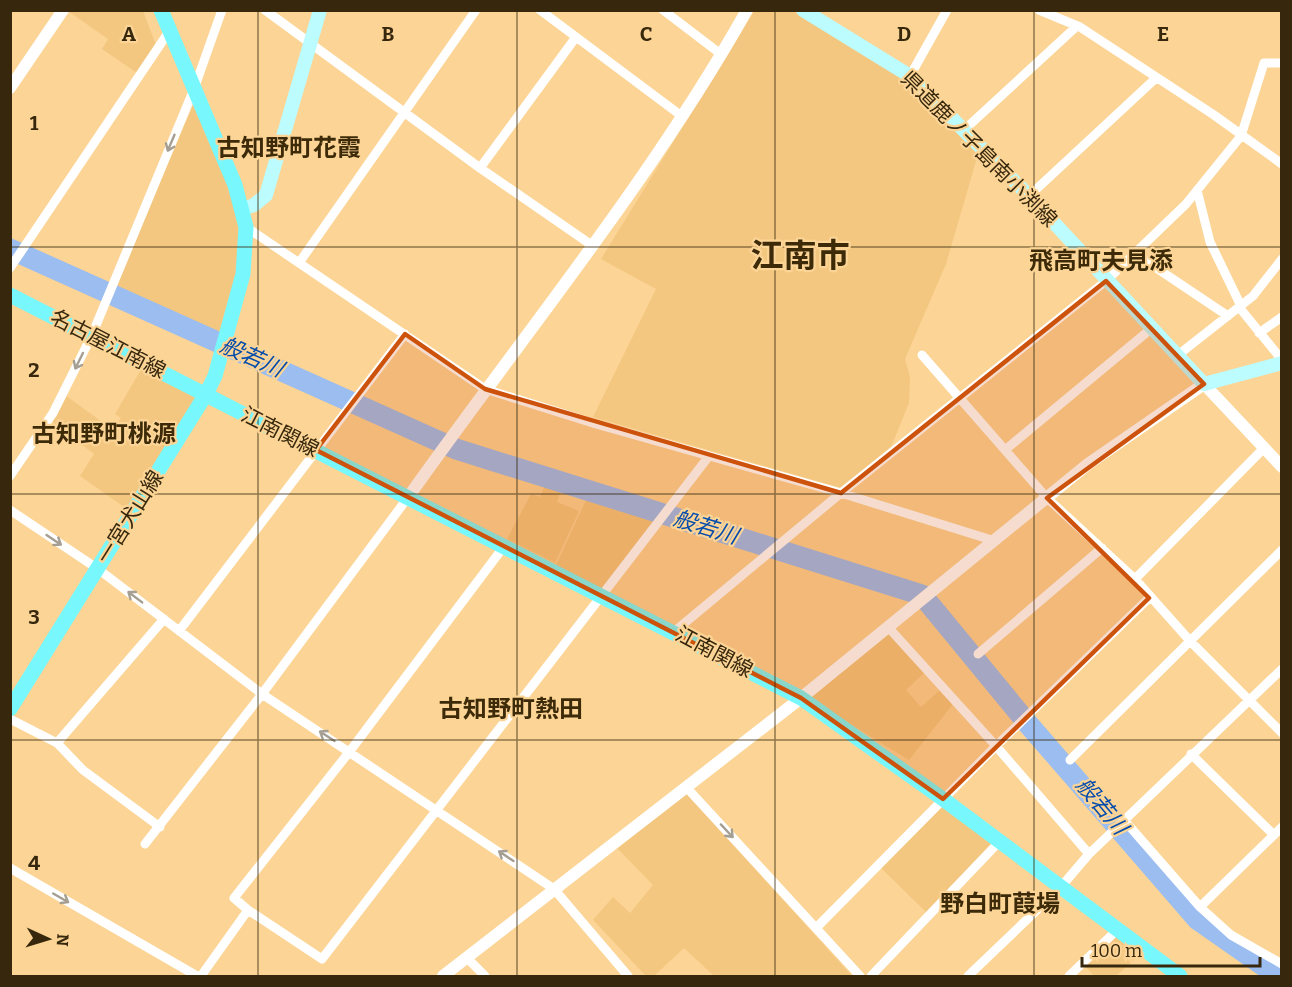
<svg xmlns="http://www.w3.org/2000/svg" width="1292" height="987" viewBox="0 0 1292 987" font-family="Bitter,'Noto Sans JP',serif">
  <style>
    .built { fill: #f3c780 }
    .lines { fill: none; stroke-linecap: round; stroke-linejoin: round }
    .river { stroke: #9bbdf0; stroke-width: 21 }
    .minor { stroke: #fff; stroke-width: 9 }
    .tertiary { stroke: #fff; stroke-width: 12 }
    .secondary { stroke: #bcfbfe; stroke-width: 14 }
    .primary { stroke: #78f8fc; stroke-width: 15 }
    .oneway { stroke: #a59e92 }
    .marked { fill: #cd520c; fill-opacity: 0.2; stroke: #cd520c; stroke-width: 4.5; stroke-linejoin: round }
    .grid { fill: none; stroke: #37280d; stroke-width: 1.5; stroke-opacity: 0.55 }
    .labels { text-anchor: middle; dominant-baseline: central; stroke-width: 4.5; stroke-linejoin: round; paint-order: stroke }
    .street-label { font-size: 21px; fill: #37280d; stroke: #fcd495 }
    .water-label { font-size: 22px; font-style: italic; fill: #034cad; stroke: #fcd495 }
    .quarter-label { font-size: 24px; font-weight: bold; fill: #3d2a08; stroke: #fcd495 }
    .town-label { font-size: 33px; font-weight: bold; fill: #3d2a08; stroke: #fcd495 }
    .grid-label { font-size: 20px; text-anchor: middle; font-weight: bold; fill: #37280d; stroke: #fcd495; stroke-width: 4.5; stroke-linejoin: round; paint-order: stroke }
  </style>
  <rect width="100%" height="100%" fill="#fcd495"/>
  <!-- built -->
  <path class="built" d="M68,11h75l13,34 -19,28 -35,-24 6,-10z
    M754,11h39l115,69 71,71 -33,113 -41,95 5,18 -1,26 -18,44 -50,41 -248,-71 63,-128 -55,-30z
    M194,103l44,107 5,40 -21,90 -108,-50z
    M143,366l57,30 -73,113 -47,-33 14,-22 -42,-33 13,-26 48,35 8,-12 -6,-4z
    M547,481l15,6 -5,15 22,9 -24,52 -48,-24 24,-45 9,3z
    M588,496l69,22 -54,71 -47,-24z
    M889,632l35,41 -18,17 15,17 20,-18 12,15 -44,56 -103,-63z
    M687,794l165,182h-138l-30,-28 -30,28h-8l-53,-56 20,-23 17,16 23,-28 -36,-37z
    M943,803l51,39 -67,71 -47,-46z
    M1118,934l25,18 -27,24h-22l-9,-10z"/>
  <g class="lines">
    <!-- river -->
    <path class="river" d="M10,249l446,200 466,146 107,130 169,195 80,56"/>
    <!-- minor -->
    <path class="minor" d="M265,10l215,158 113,78
      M540,10l143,107
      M663,10l59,45
      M1039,10l41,17 134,88 68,49
      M910,76l37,-66
      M964,130l113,-104
      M480,168l96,-131
      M1197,190l13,52 31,64
      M1029,196l127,-118
      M246,227l239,162 111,35 245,69 154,48
      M1134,253l94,63
      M299,263l177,-253
      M10,268l160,-238
      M1239,307l43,53
      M1259,333l23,-16
      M922,355l125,143 88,81 56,63 91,91
      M1178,355l75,-59 29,-37
      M1005,450l147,-122
      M10,476l43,-63 39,-78 102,-246 28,-79
      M10,510l88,59 164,125 292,195 74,87
      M1135,579l129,-131
      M888,627l108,119 93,108
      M179,631l226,-297
      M675,631l166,-138 265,-212 80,-77 55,-68 23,-73h18
      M978,654l124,-106
      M10,719l47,24
      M1191,754l83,81
      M1070,760l212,-210
      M687,788l173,188
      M1124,820l76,87 31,28 51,29
      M160,827l-77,-57 -26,-27 107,-124
      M145,844l117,-150 147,-198
      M10,868l187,108
      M1200,907l82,-80
      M248,910l74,49 387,-503
      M817,927l179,-181 153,-148
      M467,958l18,18
      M201,976l47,-66 -14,-12 116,-147 155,-206
      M871,976l128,-134
      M968,976l92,-88 29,-34 193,-185
      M1069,976l48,-46"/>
    <!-- tertiary -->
    <path class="tertiary" d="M10,88l53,-78
      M409,496c114,-161 241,-314 338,-486
      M443,976l358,-278 287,-234 116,-80 78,83"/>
    <!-- secondary -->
    <path class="secondary" d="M803,10l107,66 119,120 175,188 78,-21
      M243,209l11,-4 12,-10 54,-185"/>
    <!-- primary -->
    <path class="primary" d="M10,295l791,403 142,101 237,177
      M10,709l196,-315 9,-18 28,-102 3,-47 -11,-42 -74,-175"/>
  </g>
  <!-- one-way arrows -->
  <defs><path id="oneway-shaft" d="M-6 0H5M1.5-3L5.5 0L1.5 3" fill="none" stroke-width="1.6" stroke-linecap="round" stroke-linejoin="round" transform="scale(1.5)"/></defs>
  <g class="oneway">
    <use href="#oneway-shaft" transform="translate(171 143) rotate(113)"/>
    <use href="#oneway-shaft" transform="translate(79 361) rotate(116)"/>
    <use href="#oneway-shaft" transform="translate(54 540) rotate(34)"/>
    <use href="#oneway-shaft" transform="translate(135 597) rotate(-143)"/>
    <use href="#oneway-shaft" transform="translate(327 736) rotate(-147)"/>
    <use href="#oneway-shaft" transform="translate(727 831) rotate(47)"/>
    <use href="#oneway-shaft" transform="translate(506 856) rotate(-146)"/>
    <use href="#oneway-shaft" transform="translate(61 898) rotate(30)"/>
  </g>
  <!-- marked area -->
  <path class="marked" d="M1106,281l98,103 -157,114 102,100 -206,201 -142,-101 -485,-248 89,-116 80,55 356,104z"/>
  <!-- grid -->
  <path class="grid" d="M258,10v966M517,10v966M775,10v966M1034,10v966M10,247h1272M10,494h1272M10,740h1272"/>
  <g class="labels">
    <!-- street labels -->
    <g class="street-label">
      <text transform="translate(979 149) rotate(45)">県道鹿ノ子島南小渕線</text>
      <text transform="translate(108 344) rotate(27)">名古屋江南線</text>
      <text transform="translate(280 432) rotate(27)">江南関線</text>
      <text transform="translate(130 517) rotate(-58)">一宮犬山線</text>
      <text transform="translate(714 652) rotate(28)">江南関線</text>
    </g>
    <!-- water labels -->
    <g class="water-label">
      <text transform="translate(252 357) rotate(24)">般若川</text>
      <text transform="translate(706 527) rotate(17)">般若川</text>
      <text transform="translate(1102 806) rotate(50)">般若川</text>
    </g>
    <!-- quarter labels -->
    <g class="quarter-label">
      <text x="289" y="148">古知野町花霞</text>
      <text x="1101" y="261">飛高町夫見添</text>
      <text x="104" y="434">古知野町桃源</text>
      <text x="511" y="709">古知野町熱田</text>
      <text x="1000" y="904">野白町葭場</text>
    </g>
    <!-- town labels -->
    <g class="town-label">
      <text x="800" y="256">江南市</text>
    </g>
  </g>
  <g class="grid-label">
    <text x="129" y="41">A</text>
    <text x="388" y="41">B</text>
    <text x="646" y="41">C</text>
    <text x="904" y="41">D</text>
    <text x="1163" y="41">E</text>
    <text x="34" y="130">1</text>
    <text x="34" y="377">2</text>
    <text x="34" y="624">3</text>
    <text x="34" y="870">4</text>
  </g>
  <!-- border -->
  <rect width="1292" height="987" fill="none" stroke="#37280d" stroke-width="24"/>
  <!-- north arrow -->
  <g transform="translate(48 939) rotate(94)" stroke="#fcd495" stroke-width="4.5" paint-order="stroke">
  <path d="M0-4.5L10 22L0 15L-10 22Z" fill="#37280d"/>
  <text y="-9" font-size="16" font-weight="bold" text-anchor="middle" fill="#37280d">N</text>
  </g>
  <!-- scale -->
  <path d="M1082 957v9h178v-9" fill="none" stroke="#37280d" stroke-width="3"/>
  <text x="1091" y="957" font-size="18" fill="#37280d" stroke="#fcd495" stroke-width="4.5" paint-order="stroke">100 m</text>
</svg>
